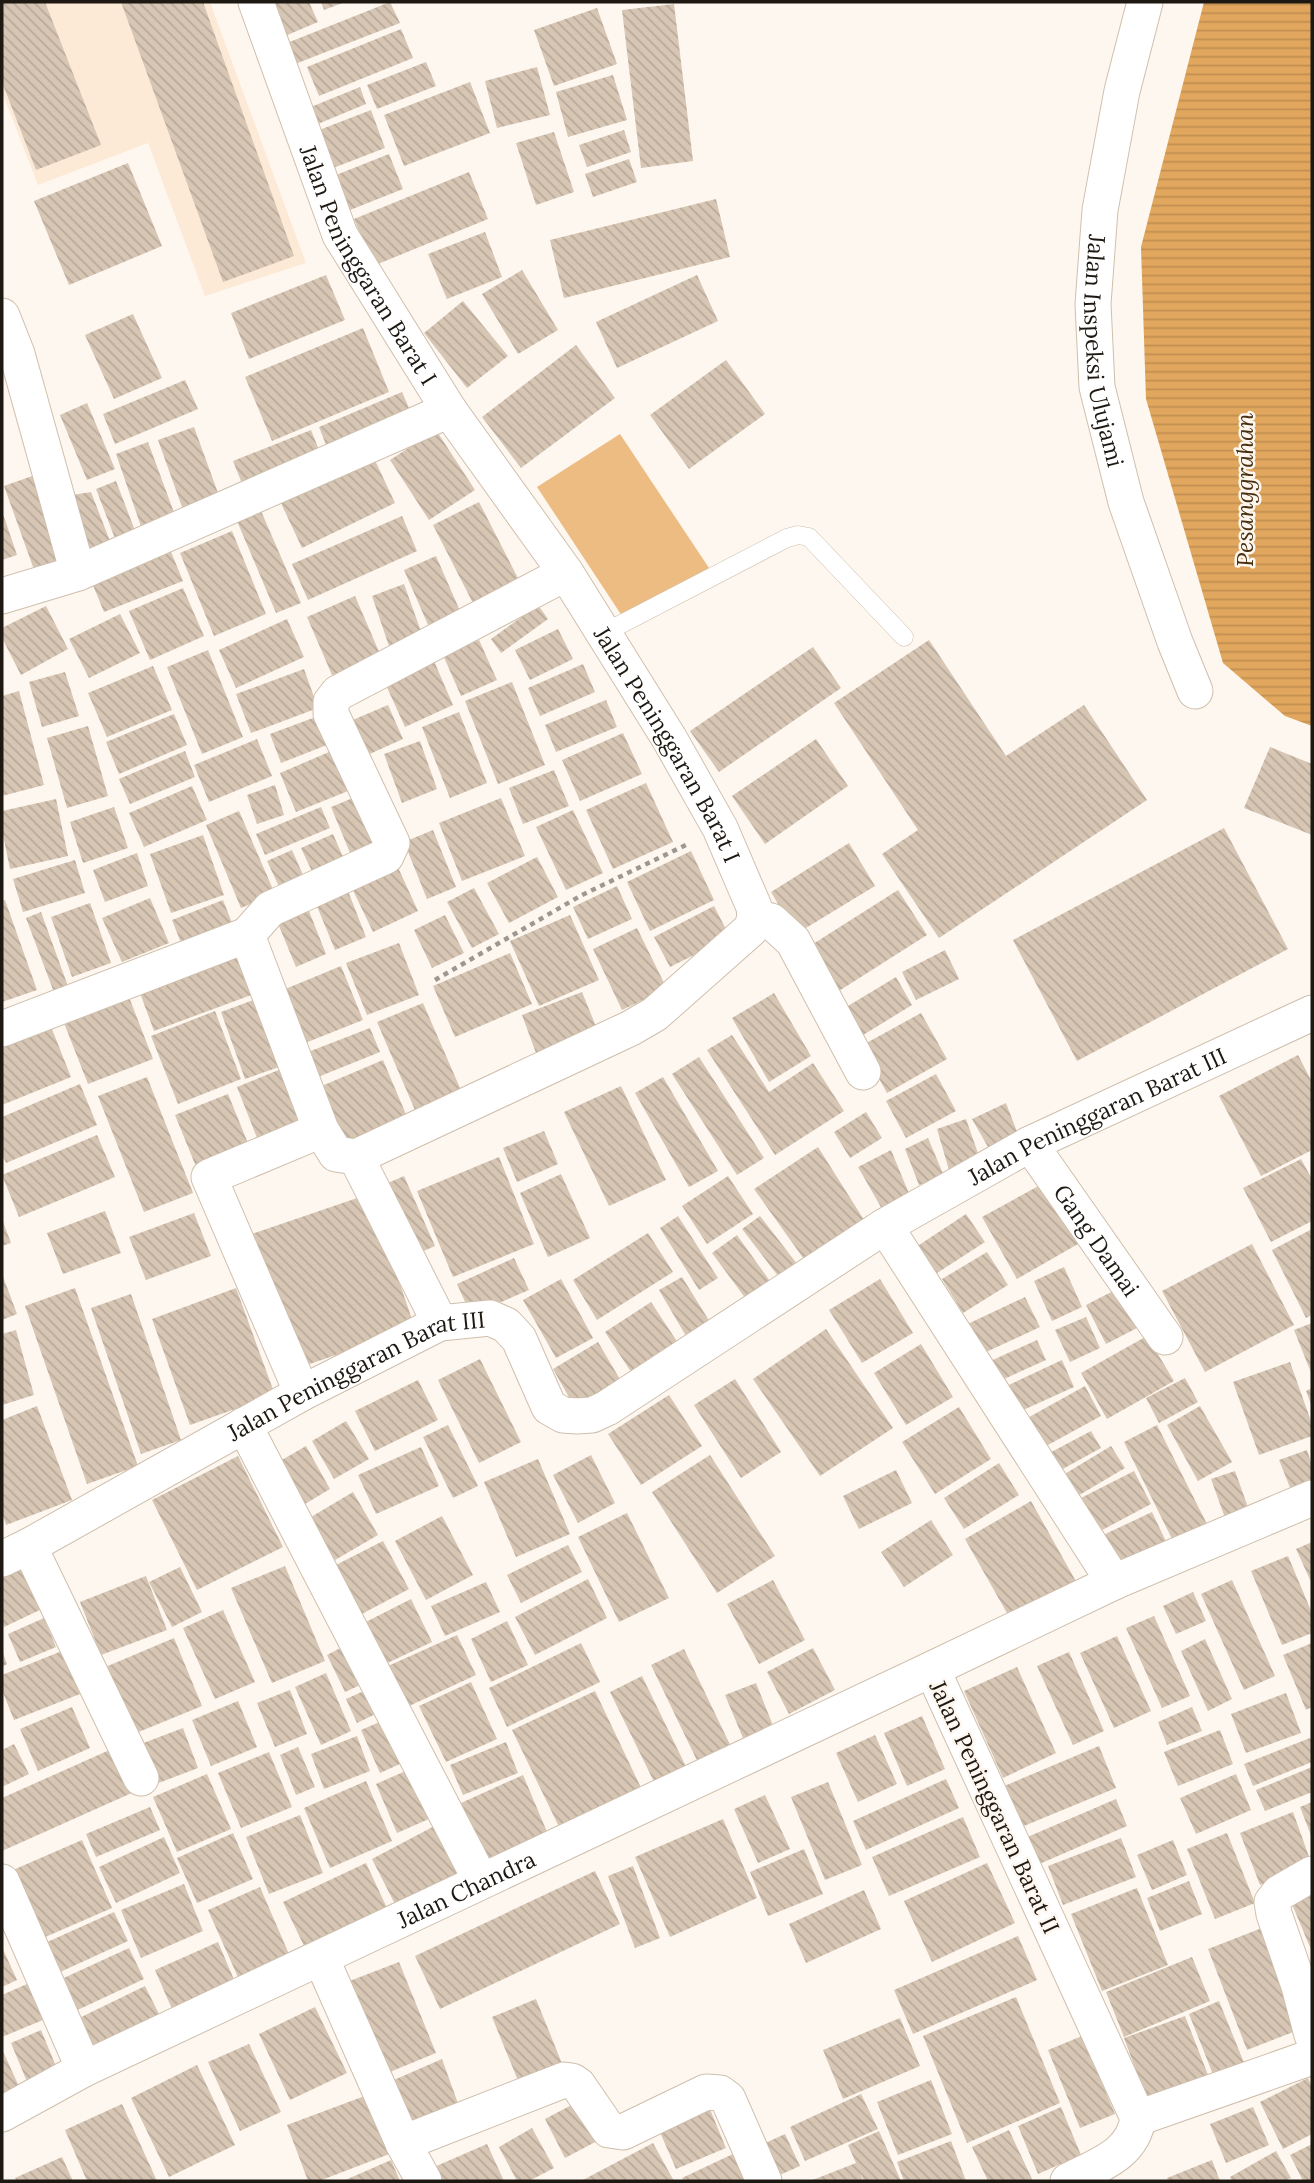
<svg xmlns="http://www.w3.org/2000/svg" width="1314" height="2183" viewBox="0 0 1314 2183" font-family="Lora,serif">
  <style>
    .built { fill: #fcead7 }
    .grass { fill: #edbc83 }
    .water { fill: url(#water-rules) }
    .building { fill: url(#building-back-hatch) }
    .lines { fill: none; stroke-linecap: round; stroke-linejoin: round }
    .lane-casing { stroke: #cfbfad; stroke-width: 19 }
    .street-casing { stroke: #cfbfad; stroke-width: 37 }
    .path { stroke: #9e9790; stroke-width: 4.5; stroke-dasharray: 5 5; stroke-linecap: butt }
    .lane { stroke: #fff; stroke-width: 18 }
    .street { stroke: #fff; stroke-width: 35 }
    .labels { text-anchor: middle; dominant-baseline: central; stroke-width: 5; stroke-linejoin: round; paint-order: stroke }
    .street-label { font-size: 23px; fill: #1e1812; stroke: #fef7ef }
    .water-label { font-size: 24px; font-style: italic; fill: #483010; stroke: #fef7ef }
  </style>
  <defs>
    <pattern id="water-rules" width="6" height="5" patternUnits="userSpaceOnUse" patternTransform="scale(1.75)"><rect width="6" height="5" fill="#e1a75e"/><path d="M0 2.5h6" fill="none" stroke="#c18f51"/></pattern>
    <pattern id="building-back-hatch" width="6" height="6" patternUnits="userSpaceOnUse" patternTransform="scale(1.75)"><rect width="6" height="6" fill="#d7c6b4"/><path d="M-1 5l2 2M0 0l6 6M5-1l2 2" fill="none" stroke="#b8a99a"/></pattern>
  </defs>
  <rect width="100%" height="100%" fill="#fef7ef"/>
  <!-- built -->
  <path class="built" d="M2,2h208l96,261 -101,33 -57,-153 -110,42 -36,-93z"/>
  <!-- grass -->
  <path class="grass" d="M620,434l91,137 -83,54 -91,-138z"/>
  <!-- water -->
  <path class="water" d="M1204,2h108v724l-27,-10 -62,-53 -77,-264 -5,-152z"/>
  <!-- building -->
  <path class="building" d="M2,2h43l56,143 -65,25 -34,-88z
    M121,2h82l91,254 -71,26z
    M262,2h47l9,20 -40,17z
    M321,2h24l-21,8z
    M390,2l10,21 -110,43 -8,-21z
    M674,4l19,157 -52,7 -19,-158z
    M597,8l20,56 -63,22 -20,-56z
    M401,29l12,29 -94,38 -12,-29z
    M426,62l10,24 -59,23 -10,-24z
    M537,67l13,48 -53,13 -12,-47z
    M613,75l14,45 -59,17 -12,-45z
    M470,82l20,51 -86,33 -20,-51z
    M360,87l6,17 -53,22 -7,-17z
    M371,110l14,38 -57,22 -14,-38z
    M624,130l7,22 -44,15 -8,-22z
    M554,132l20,60 -38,13 -20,-62z
    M389,154l14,35 -58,23 -14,-35z
    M629,159l8,23 -44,15 -8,-23z
    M128,163l34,83 -93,39 -35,-84z
    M469,172l19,47 -115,47 -19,-47z
    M716,199l14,58 -166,41 -14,-58z
    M485,232l17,45 -55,22 -19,-45z
    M522,270l36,60 -40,24 -36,-60z
    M326,275l19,45 -96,39 -18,-46z
    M697,275l21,46 -101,47 -21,-46z
    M463,301l45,55 -41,32 -43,-55z
    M133,314l29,64 -48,21 -29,-64z
    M363,328l26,64 -117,49 -27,-64z
    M576,345l39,53 -94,70 -39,-51z
    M726,360l39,54 -76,55 -39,-54z
    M185,380l13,29 -83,35 -12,-30z
    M402,392l14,32 -84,36 -13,-33z
    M87,403l28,66 -28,11 -27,-65z
    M194,427l28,77 -36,14 -28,-78z
    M311,430l12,30 -78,31 -12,-30z
    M436,430l39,60 -46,30 -39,-60z
    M148,442l31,84 -34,12 -29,-84z
    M373,456l22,47 -93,45 -22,-47z
    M35,475l33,92 -31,11 -33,-92z
    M116,481l23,60 -20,8 -23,-60z
    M91,492l24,62 -36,14 -19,-71z
    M479,502l44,86 -46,23 -44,-86z
    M2,511l15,44 -15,5z
    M261,511l40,92 -25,10 -39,-92z
    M402,516l15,35 -109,49 -16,-36z
    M232,531l34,83 -52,22 -34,-83z
    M169,547l14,34 -79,31 -14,-34z
    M436,556l28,64 -32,14 -28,-64z
    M404,584l19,53 -33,12 -18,-53z
    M183,588l21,48 -54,24 -21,-49z
    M355,596l28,65 -48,21 -28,-65z
    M538,605l10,14 -47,34 -10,-14z
    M46,606l22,43 -47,26 -19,-37v-10z
    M120,614l20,39 -51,25 -20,-39z
    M287,619l17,38 -68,31 -17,-38z
    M558,629l15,30 -43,21 -15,-30z
    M479,640l18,40 -36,16 -18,-41z
    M929,640l77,116 78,-51 63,95 -208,138 -57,-84 36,-24 -84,-127z
    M813,647l28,41 -122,84 -29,-41z
    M208,650l35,87 -41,17 -35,-87z
    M434,661l19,44 -48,22 -20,-44z
    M583,664l12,28 -55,24 -12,-28z
    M153,666l19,44 -65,27 -19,-44z
    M304,669l14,39 -67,25 -15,-39z
    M65,672l14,44 -37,11 -13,-45z
    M512,682l33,83 -47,19 -33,-83z
    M19,691l25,94 -42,11v-100z
    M606,700l11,27 -61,25 -11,-27z
    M388,705l15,34 -40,18 -15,-35z
    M459,712l28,71 -37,15 -28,-71z
    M174,714l13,31 -68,29 -13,-32z
    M321,715l11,28 -51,20 -11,-29z
    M88,726l20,70 -41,12 -20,-70z
    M623,733l19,41 -62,27 -18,-41z
    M257,739l15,37 -63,26 -15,-37z
    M816,739l32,47 -83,58 -33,-48z
    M420,741l17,48 -35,14 -18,-49z
    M1270,747l42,17v71l-68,-27z
    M336,749l17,40 -57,23 -16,-39z
    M185,751l10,26 -65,27 -11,-25z
    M554,770l15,36 -46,18 -14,-36z
    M646,783l27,59 -60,27 -27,-59z
    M275,785l9,30 -27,9 -10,-29z
    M192,786l15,34 -63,27 -15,-34z
    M360,795l21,54 -28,11 -22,-53z
    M501,798l24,58 -63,25 -23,-58z
    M56,799l12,57 -58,13 -8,-39v-19z
    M114,807l14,41 -45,15 -13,-41z
    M321,807l9,21 -65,27 -9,-21z
    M573,810l30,63 -37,17 -30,-63z
    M239,811l36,83 -34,14 -35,-83z
    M1224,828l64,121 -211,112 -64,-121z
    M433,830l23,57 -29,12 -23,-57z
    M333,834l14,32 -31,14 -15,-32z
    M203,835l21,60 -53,18 -21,-59z
    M849,843l26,43 -79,48 -25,-42z
    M292,850l15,34 -24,11 -16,-34z
    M691,851l23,49 -64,31 -23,-49z
    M137,853l11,33 -43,16 -12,-32z
    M537,857l21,40 -49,26 -22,-40z
    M75,860l10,33 -62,19 -10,-33z
    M395,861l23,50 -45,21 -24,-50z
    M346,886l20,51 -31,13 -21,-51z
    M617,886l15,33 -44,20 -15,-32z
    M474,888l25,46 -27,14 -25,-46z
    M898,890l29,45 -96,61 -29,-45z
    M150,898l19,45 -47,19 -20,-44z
    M5,900l32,90 -35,12v-101z
    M223,900l13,33 -51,20 -13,-33z
    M305,901l21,53 -30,13 -22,-53z
    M90,903l21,60 -39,14 -21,-60z
    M714,906l16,31 -60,30 -16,-30z
    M41,912l28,77 -14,6 -29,-77z
    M445,915l19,38 -32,15 -18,-38z
    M570,915l29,65 -60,26 -29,-65z
    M637,928l30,61 -45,21 -29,-61z
    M399,943l20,52 -52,20 -21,-52z
    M238,948l16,46 -100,37 -17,-46z
    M945,950l14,29 -43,21 -14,-28z
    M510,953l22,51 -77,33 -22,-51z
    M341,966l22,54 -63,25 -22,-53z
    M896,977l16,28 -57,35 -17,-28z
    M582,992l15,37 -61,24 -14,-38z
    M774,993l37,63 -42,26 -37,-64z
    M129,997l24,62 -65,25 -24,-61z
    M261,997l24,68 -40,14 -24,-67z
    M423,1003l44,101 -46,20 -44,-102z
    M215,1011l26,68 -63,25 -27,-68z
    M921,1013l26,46 -60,34 -26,-47z
    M48,1019l23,58 -69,28v-68z
    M370,1028l10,24 -67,27 -10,-25z
    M732,1035l37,57 44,-29 31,48 -69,44 -68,-105z
    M1298,1055l14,27v68l-51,26 -42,-80z
    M699,1057l65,101 -27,17 -65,-101z
    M383,1060l25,59 -66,28 -25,-59z
    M286,1067l24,62 -49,19 -24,-61z
    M936,1074l20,37 -50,27 -20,-37z
    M147,1077l46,116 -49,19 -46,-116z
    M663,1077l55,94 -29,16 -54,-94z
    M80,1084l17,41 -91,38 -4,-9v-37z
    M621,1086l45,94 -57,26 -45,-94z
    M228,1094l24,59 -53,21 -24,-59z
    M1006,1103l15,39 -29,12 -20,-35z
    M866,1112l16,26 -32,20 -16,-26z
    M966,1119l14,40 -31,11 -12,-41z
    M544,1131l14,33 -41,18 -14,-34z
    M97,1135l18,42 -96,40 -17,-42z
    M928,1138l16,38 -25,9 -14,-36z
    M818,1147l48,76 -60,39 -52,-73z
    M891,1150l19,46 -28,13 -24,-42z
    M499,1157l35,87 -81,33 -36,-86z
    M1301,1159l11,20v42l-41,21 -28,-54z
    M561,1174l29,64 -42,19 -28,-64z
    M404,1176l31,70 -25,11 -31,-70z
    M728,1176l25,38 -46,30 -25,-38z
    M1044,1183l34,61 -61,35 -35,-62z
    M369,1194l46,134 -120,41 -46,-134z
    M105,1211l16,42 -58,21 -16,-41z
    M194,1213l17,43 -65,24 -17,-43z
    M966,1214l19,28 -54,35 -18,-28z
    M678,1216l40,62 -19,12 -39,-62z
    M760,1216l41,53 -19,12 -40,-52z
    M2,1219l9,24 -9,3z
    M1312,1229v86l-6,3 -34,-68z
    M648,1233l25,39 -76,48 -24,-40z
    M737,1235l35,49 -26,15 -34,-46z
    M1252,1244l42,81 -89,47 -43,-81z
    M987,1252l21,33 -45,28 -21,-34z
    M514,1258l15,32 -58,25 -14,-31z
    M1064,1267l18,40 -30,14 -18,-40z
    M2,1274l15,40 -15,6z
    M682,1277l28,45 -24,14 -27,-46z
    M561,1279l32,59 -37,20 -33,-58z
    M880,1279l33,54 -51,30 -33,-53z
    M75,1288l63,178 -51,18 -62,-178z
    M236,1288l39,107 -85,30 -38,-106z
    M1119,1288l20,39 -33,17 -20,-39z
    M131,1294l50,146 -40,14 -50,-146z
    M1025,1297l15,30 -69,32 -14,-30z
    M651,1302l29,44 -47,29 -28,-43z
    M1086,1317l14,31 -30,14 -15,-32z
    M1312,1323v52l-18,-45z
    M826,1329l67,99 -73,48 -67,-97z
    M16,1330l18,65 -32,10v-71z
    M1147,1336l27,45 -67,38 -26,-46z
    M1037,1340l9,20 -53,24 -9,-20z
    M598,1342l23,39 -46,27 -22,-39z
    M921,1344l32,53 -47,28 -32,-52z
    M480,1359l41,83 -42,21 -41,-83z
    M1062,1360l12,27 -64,29 -12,-26z
    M1290,1362l22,62v12l-53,19 -26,-73z
    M1185,1378l13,24 -39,21 -13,-25z
    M735,1379l46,73 -40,26 -47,-73z
    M418,1380l20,40 -63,31 -20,-40z
    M1085,1386l16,30 -64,35 -15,-30z
    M1312,1388v19l-6,-16z
    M669,1395l33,51 -61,39 -33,-51z
    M37,1406l35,94 -66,25 -4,-13v-92z
    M1200,1406l32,56 -34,19 -31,-56z
    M959,1407l32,52 -56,35 -33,-52z
    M346,1421l23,38 -35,20 -22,-38z
    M448,1425l30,61 -25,12 -30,-61z
    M1157,1425l52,103 -34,17 -51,-103z
    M1091,1431l10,17 -51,28 -10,-18z
    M306,1446l24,43 -30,18 -25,-43z
    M1111,1446l14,22 -54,32 -13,-22z
    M421,1447l18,39 -63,28 -18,-39z
    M1307,1450l5,15v28l-17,7 -16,-40z
    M591,1455l24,48 -37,20 -25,-48z
    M710,1455l65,101 -58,37 -65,-101z
    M238,1456l45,91 -86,43 -45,-90z
    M538,1459l32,75 -54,23 -32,-75z
    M999,1463l20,32 -55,34 -20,-31z
    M896,1470l16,33 -53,26 -16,-33z
    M1134,1471l17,33 -60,32 -18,-34z
    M1235,1471l18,50 -24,8 -18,-50z
    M353,1492l25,43 -43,25 -24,-43z
    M1031,1501l47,84 -66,37 -47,-83z
    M1152,1512l18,38 -53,25 -18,-38z
    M627,1513l42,85 -50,24 -41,-85z
    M442,1516l31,59 -47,25 -31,-59z
    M931,1520l22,35 -49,32 -23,-35z
    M383,1541l26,48 -51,27 -26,-49z
    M1312,1542v42l-16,-35z
    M568,1545l14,27 -61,31 -14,-28z
    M1288,1556l24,57v20l-30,12 -31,-74z
    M20,1563l22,46 -38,18 -2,-5v-50z
    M285,1566l40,95 -53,22 -41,-95z
    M180,1567l22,45 -30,15 -23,-45z
    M146,1576l21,54 -66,25 -21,-53z
    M588,1579l19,39 -72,37 -20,-38z
    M773,1580l32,60 -46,24 -32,-60z
    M1232,1580l43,96 -31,14 -43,-96z
    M486,1582l14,30 -55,24 -14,-30z
    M1193,1592l13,29 -30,13 -13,-28z
    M411,1599l21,43 -51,24 -21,-41z
    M223,1610l32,72 -40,17 -32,-71z
    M1154,1616l36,80 -28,12 -36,-80z
    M44,1618l12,29 -36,15 -12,-28z
    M507,1621l21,44 -37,17 -20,-43z
    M457,1635l19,40 -69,32 -19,-41z
    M1117,1636l34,75 -37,17 -34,-75z
    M174,1638l28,68 -78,32 -28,-67z
    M1205,1639l27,60 -24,12 -27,-60z
    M352,1642l19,38 -26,12 -18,-37z
    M581,1643l19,39 -93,45 -18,-39z
    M1312,1643v64l-6,3 -23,-55z
    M813,1648l22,42 -46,24 -22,-42z
    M684,1649l52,108 -33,16 -52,-108z
    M2,1650l5,14 -5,3z
    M62,1651l18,43 -66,26 -12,-30v-15z
    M1069,1652l35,79 -31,14 -36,-79z
    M1017,1667l39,86 -53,25 -39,-87z
    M326,1673l25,58 -30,14 -26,-58z
    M642,1676l50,103 -32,15 -50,-102z
    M471,1682l26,57 -51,23 -27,-56z
    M756,1683l22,55 -30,12 -23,-55z
    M375,1686l11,23 -29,14 -11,-24z
    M290,1690l17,44 -32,13 -18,-44z
    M595,1691l49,103 -82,39 -50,-103z
    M1286,1693l15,40 -55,20 -15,-39z
    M238,1701l19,46 -46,19 -19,-46z
    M72,1707l18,41 -52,23 -18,-42z
    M1192,1707l10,24 -35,14 -9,-23z
    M922,1716l23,53 -38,17 -23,-53z
    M391,1717l20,42 -31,14 -19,-43z
    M183,1728l15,40 -50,19 -15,-40z
    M1220,1730l13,34 -55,22 -14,-34z
    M875,1735l22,49 -39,18 -22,-49z
    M357,1736l13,35 -46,18 -13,-35z
    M1310,1738l2,6v18l-59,24 -9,-22z
    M506,1742l12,31 -55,22 -13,-30z
    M14,1744l15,30 -27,13v-37z
    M1099,1746l17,42 -102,42 -17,-41z
    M298,1747l17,40 -19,8 -16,-40z
    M114,1748l20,44 -132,59v-53z
    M269,1752l23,55 -51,21 -23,-55z
    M417,1766l21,49 -41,18 -21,-49z
    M1312,1767v25l-47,19 -9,-21z
    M207,1774l24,55 -54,23 -24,-55z
    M1236,1774l15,36 -55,24 -16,-36z
    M523,1775l27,64 -62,27 -27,-63z
    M946,1779l13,29 -93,42 -13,-29z
    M366,1781l26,60 -62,27 -26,-60z
    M828,1782l34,83 -37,15 -34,-83z
    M765,1795l25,54 -32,14 -24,-54z
    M1116,1799l11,27 -90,39 -12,-27z
    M1312,1802v36l-12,-31z
    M150,1807l10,23 -64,27 -10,-23z
    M1293,1812l19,53 -52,20 -20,-52z
    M300,1815l23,58 -54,21 -23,-57z
    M963,1817l17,40 -91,39 -17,-39z
    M723,1819l34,79 -87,39 -35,-80z
    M440,1823l27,54 -68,35 -27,-53z
    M233,1833l20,46 -56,24 -20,-45z
    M1227,1833l28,70 -40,16 -28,-70z
    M164,1837l16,36 -64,30 -17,-36z
    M1121,1838l15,39 -73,28 -15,-39z
    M82,1840l30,68 -69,30 -30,-68z
    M1173,1840l14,35 -35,15 -15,-35z
    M804,1849l19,45 -55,22 -18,-44z
    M366,1863l21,45 -83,38 -21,-44z
    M987,1863l28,60 -83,39 -28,-61z
    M633,1866l27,72 -25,10 -27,-72z
    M595,1871l25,53 -180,85 -25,-53z
    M1189,1881l13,33 -42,17 -13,-33z
    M184,1884l19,47 -62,27 -20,-48z
    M260,1887l32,74 -51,23 -33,-74z
    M1312,1887v65l-23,-55z
    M1137,1888l31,77 -66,26 -31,-77z
    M864,1890l17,39 -75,34 -17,-39z
    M114,1912l14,29 -70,32 -13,-30z
    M1262,1928l39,101 -54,21 -39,-101z
    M1018,1936l19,44 -124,54 -19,-44z
    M218,1942l20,47 -63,27 -20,-46z
    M2,1947l15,33 -15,7z
    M129,1948l15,31 -75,35 -14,-32z
    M1192,1957l18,44 -86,36 -18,-45z
    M399,1962l37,91 -51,21 -38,-92z
    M27,1984l16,36 -41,17v-42z
    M145,1986l19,38 -79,39 -18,-39z
    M1016,1997l44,106 -93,40 -44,-107z
    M536,1999l27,67 -44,17 -27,-66z
    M1219,2001l30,74 -31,12 -29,-73z
    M315,2007l32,66 -57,27 -31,-66z
    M1185,2016l27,69 -62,23 -26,-70z
    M900,2018l20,48 -77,33 -20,-49z
    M41,2030l19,46 -30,13 -19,-46z
    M1082,2036l33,78 -35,14 -32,-78z
    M249,2044l32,68 -41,19 -32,-69z
    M2,2049l20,44 -20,9z
    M442,2059l18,50 -51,23 -22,-49z
    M197,2065l38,80 -66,32 -38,-79z
    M1308,2078l4,9v47l-29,15 -23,-47z
    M931,2080l21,54 -54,21 -21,-53z
    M370,2094l22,59 -73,28h-11l-21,-56z
    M861,2094l17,35 -73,32 -15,-34z
    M581,2100l20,39 -36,19 -20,-39z
    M707,2102l19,46 -50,21 -20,-46z
    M122,2104l35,77h-70l-22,-51z
    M1061,2107l20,48 -43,19 -20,-48z
    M1253,2107l16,38 -43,18 -16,-39z
    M532,2128l22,40 -25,13h-12l-18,-34z
    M1009,2130l24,51h-45l-16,-34z
    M879,2131l22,50h-37l-4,-9 3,9h-53l46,-18 -8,-18z
    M785,2134l15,32 -27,12 -14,-32z
    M951,2141l15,40h-62l-7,-19z
    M653,2143l21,38h-93z
    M487,2144l17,37h-63l-7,-14z
    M1312,2144v37h-9l-13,-26z
    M1276,2151l15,27 -6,3h-53l-2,-4z
    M737,2152l15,29h-68l-2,-3z
    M62,2157l11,24h-56l-2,-3z
    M391,2160l9,21h-57z
    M1212,2160l8,21h-52l-1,-3z"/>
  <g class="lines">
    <!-- lane casing -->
    <g class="lane-casing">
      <path id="lane" d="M604,633l183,-95 11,-3 11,2 95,100"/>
    </g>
    <!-- street casing -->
    <g class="street-casing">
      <g id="street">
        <path id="s1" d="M256,2l84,233 109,175 117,163 103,165 51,90 34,79 1,11 -4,11 -96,85 -24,14 -275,129 84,166"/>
        <path id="s2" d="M1145,2l-23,89 -22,119 -7,94 4,83 29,115 49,140 20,49"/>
        <path d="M2,316l15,38 61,219"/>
        <path d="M2,596l76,-23 371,-163"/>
        <path d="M755,918l16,3 22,20 70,131"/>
        <path d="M247,935l23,-26 116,-53 6,-13 -61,-129v-12l7,-9 228,-120"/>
        <path d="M2,1029l245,-94 74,195 15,24 20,3"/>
        <path id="s3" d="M1030,1144l135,193"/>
        <path d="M885,1226l229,356"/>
        <path d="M302,1393l-93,-216 112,-47"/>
        <path d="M244,1425l237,456"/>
        <path d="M29,1546l112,232"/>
        <path id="s4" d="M2,1559l27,-13 273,-153 138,-70 50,-5 16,7 13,14 30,68 14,8 14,1 15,-1 15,-7 278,-182 145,-82 282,-131"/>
        <path d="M1312,1874l-33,19 -7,9 2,12 25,72 13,49"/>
        <path d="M2,1882l82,187"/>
        <path d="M321,1958l82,185 21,38"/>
        <path id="s5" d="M2,2114l82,-45 848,-400"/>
        <path d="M1138,2118l174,-61"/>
        <path d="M403,2143l161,-63 8,1 6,4 31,45 14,2 83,-40 14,1 8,6 36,82"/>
        <path d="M1068,2181c30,-16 65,-26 70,-63l-206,-449 182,-87 198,-84"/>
      </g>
    </g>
    <!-- path -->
    <path class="path" d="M435,980l147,-85 106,-51"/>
    <!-- lane -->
    <use href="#lane" class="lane"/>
    <!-- street -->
    <use href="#street" class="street"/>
  </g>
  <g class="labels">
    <!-- street labels -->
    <g class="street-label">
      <text stroke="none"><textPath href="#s1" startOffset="287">Jalan Peninggaran Barat I</textPath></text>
      <text stroke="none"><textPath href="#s2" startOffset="355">Jalan Inspeksi Ulujami</textPath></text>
      <text stroke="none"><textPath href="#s1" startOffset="854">Jalan Peninggaran Barat I</textPath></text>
      <text stroke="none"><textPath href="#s4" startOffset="1292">Jalan Peninggaran Barat III</textPath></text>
      <text stroke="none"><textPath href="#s3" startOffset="117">Gang Damai</textPath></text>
      <text stroke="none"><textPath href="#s4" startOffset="401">Jalan Peninggaran Barat III</textPath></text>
      <text transform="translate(995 1807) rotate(65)">Jalan Peninggaran Barat II</text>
      <text stroke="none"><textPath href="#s5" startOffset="516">Jalan Chandra</textPath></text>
    </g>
    <!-- water labels -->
    <g class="water-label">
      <text transform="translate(1244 490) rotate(-90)">Pesanggrahan</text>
    </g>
  </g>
  <!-- border -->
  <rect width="1314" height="2183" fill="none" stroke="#1e1812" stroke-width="7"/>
</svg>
